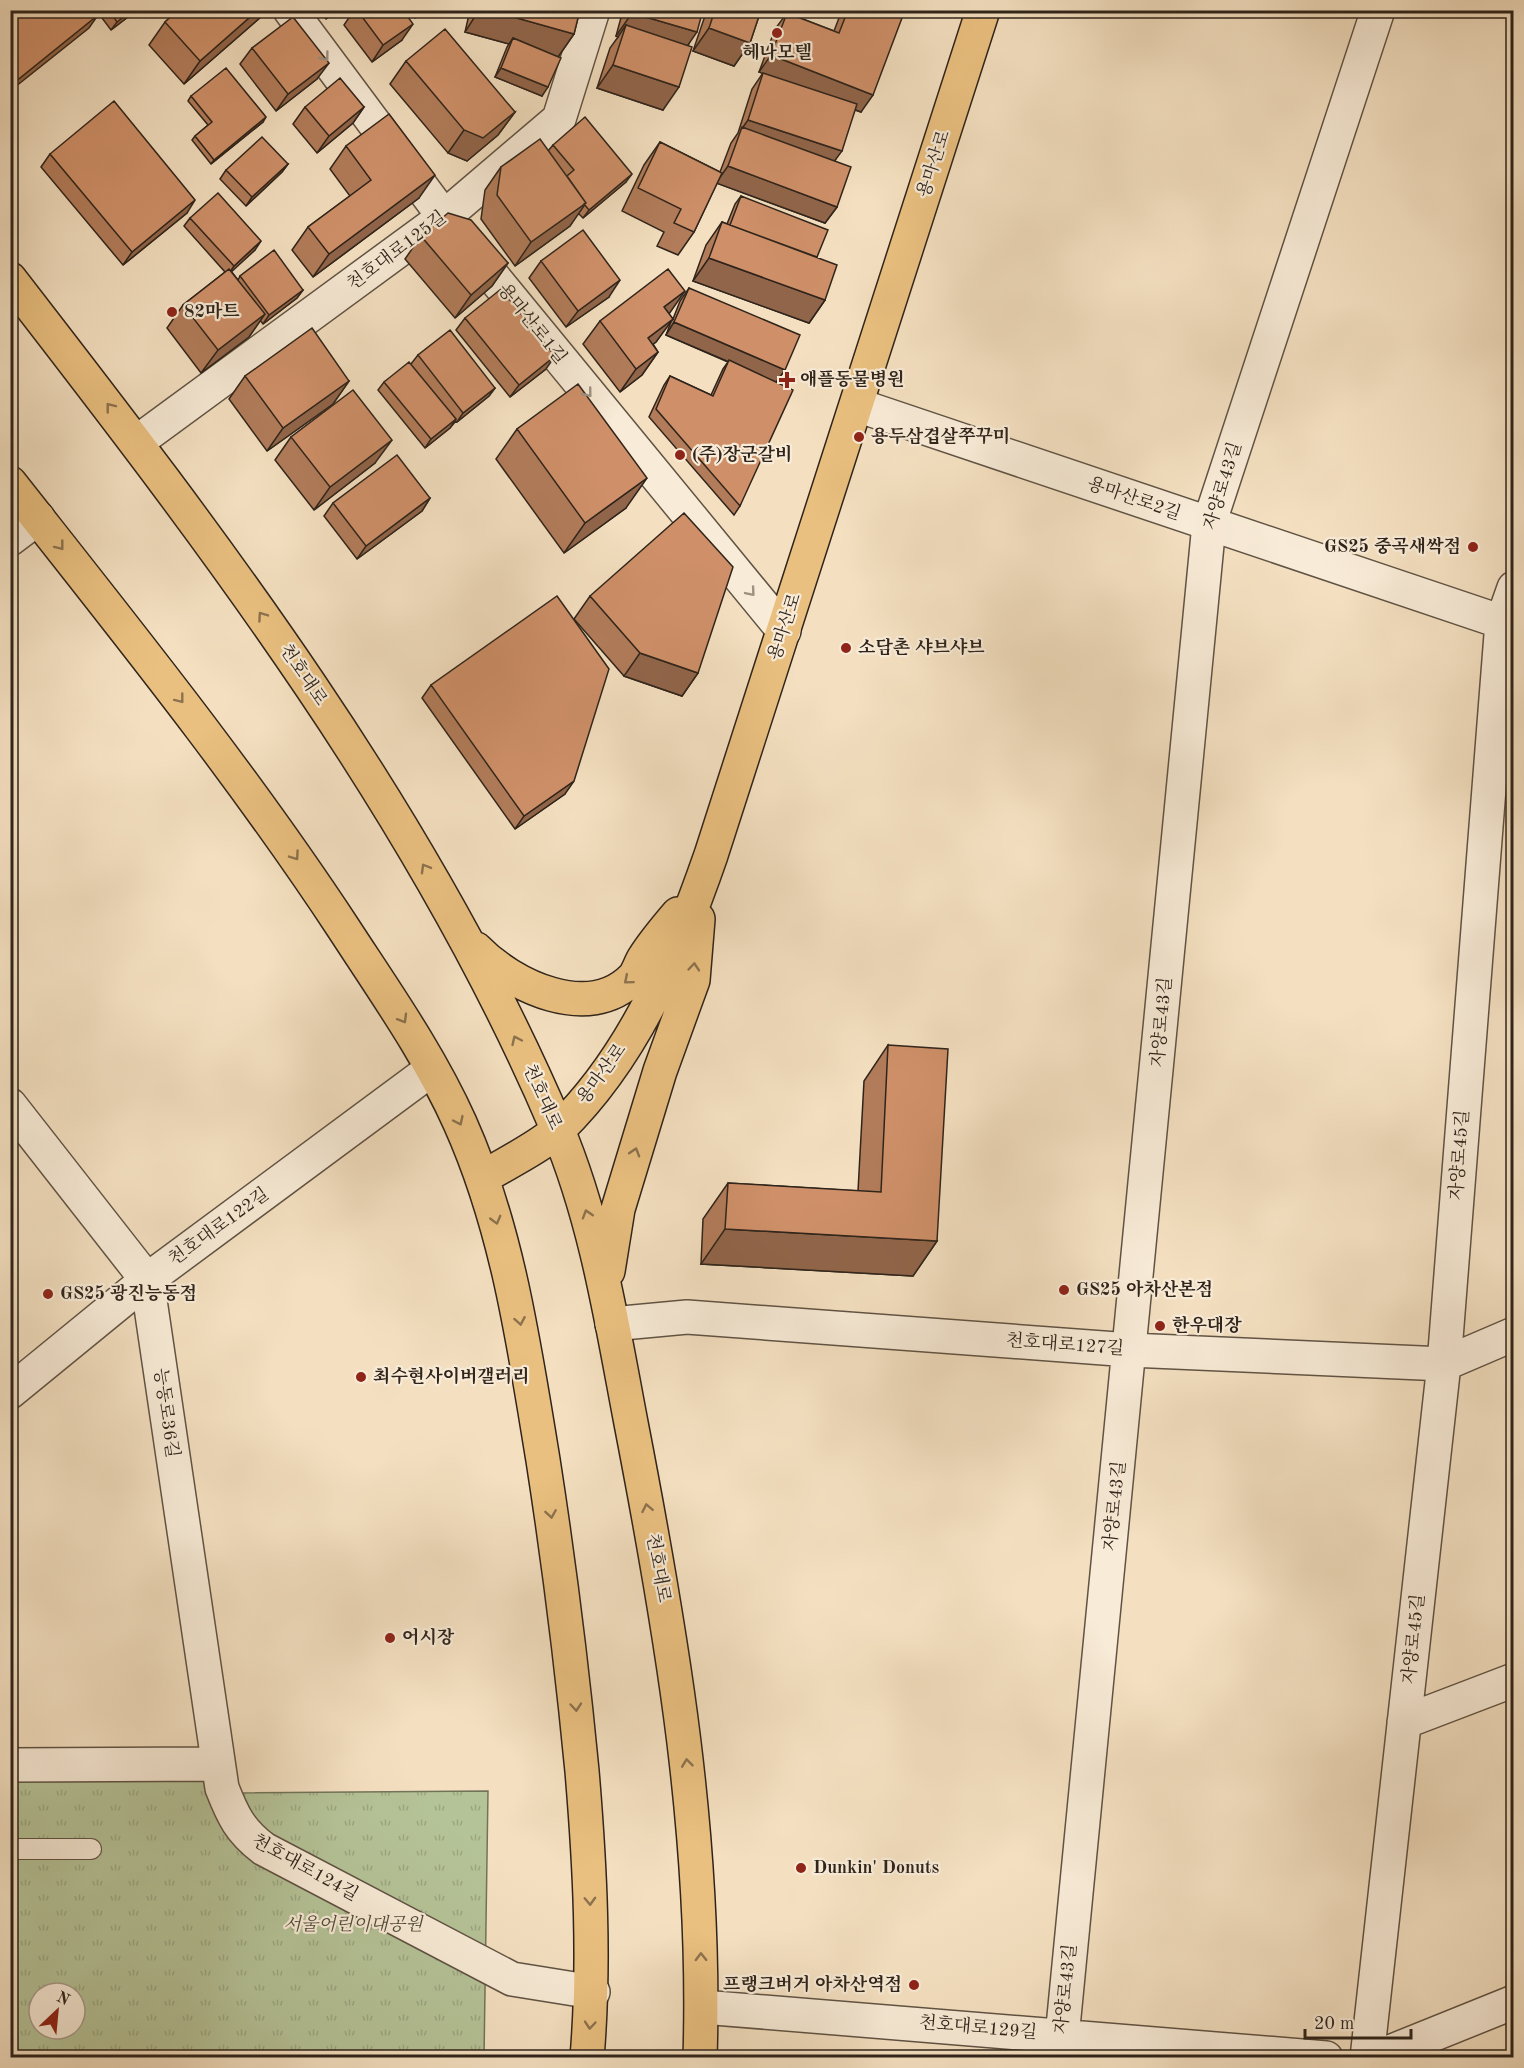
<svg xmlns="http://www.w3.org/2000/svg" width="1524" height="2068" viewBox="0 0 1524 2068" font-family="'Old Standard TT','Noto Serif KR',serif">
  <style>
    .park { fill: url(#park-tufts); stroke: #72745a; stroke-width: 1.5; fill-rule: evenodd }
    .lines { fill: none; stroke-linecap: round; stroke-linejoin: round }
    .service-casing { stroke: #605344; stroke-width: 22 }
    .minor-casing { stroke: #605344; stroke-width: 36 }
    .primary-casing { stroke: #2f241b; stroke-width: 36 }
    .service { stroke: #f8ebd7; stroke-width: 20 }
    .minor { stroke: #f8ebd7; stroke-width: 33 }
    .primary { stroke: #eac080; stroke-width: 33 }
    .wall { fill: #b27c5a; stroke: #2f241b; stroke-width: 1.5 }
    .shaded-wall { fill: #91654a; stroke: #2f241b; stroke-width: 1.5 }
    .building { fill: #cf9069; stroke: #2f241b; stroke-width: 1.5 }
    .oneway { stroke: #9e9182 }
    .oneway2 { stroke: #8c724e }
    .poi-dot { fill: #8f2418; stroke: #f8ebd7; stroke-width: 2 }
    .labels { text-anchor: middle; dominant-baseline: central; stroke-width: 4.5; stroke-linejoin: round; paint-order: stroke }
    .poi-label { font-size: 18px; font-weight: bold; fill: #2f241b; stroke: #f8ebd7; text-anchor: start }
    .street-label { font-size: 18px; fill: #2f241b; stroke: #f8ebd7 }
    .park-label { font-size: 18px; font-style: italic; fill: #504c3a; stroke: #f8ebd7 }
  </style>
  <defs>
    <pattern id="park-tufts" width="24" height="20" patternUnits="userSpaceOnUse" patternTransform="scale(1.5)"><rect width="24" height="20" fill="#b5c398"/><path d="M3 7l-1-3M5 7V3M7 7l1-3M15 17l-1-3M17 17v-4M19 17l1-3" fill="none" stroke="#9ca782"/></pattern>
  </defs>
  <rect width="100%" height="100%" fill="#f4e0c1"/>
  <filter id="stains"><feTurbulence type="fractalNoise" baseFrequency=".00333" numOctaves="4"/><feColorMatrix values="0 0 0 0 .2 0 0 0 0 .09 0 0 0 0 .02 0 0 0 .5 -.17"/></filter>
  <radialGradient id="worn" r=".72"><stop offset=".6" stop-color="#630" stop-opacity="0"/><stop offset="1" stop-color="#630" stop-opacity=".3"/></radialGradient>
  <!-- park -->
  <path class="park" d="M208,1775l2,18 278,-2 -4,266h-473l-1,-281zM39,1993h36v36h-36z"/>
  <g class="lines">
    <!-- service casing -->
    <g class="service-casing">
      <path id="service" d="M10,1849h81"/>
    </g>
    <!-- minor casing -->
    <g class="minor-casing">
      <path id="minor" d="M290,10l154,207 340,414
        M857,405l645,217 12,-4
        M137,442l307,-225 115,-98 34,-109
        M10,539l28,-21
        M10,1105l137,175 75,508c11,28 18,43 42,61l248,130 81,13
        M612,1324l75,-7 443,33 314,14 70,-30
        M10,1392l137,-112 285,-211
        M1404,1722l110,-42
        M10,1765l208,-1
        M702,2007l624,51
        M1060,2058l149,-1534 169,-514
        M1367,2058l77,-694 58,-742 12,-34
        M1375,2058l139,-56"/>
    </g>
    <!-- primary casing -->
    <g class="primary-casing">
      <path id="primary" d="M10,279c206,266 415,538 547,849 40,95 55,196 74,295 41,212 76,418 69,635
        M10,483c115,146 232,291 334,446 41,63 85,125 116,194 48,107 64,222 83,337 16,103 29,207 39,311 8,95 13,191 5,287
        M476,949c36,37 113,74 157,29 5,-5 7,-14 11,-20 10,-16 22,-30 34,-44
        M482,1178c21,-13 60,-32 77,-49 76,-74 118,-176 152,-274l272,-845
        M608,1271l10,-62 42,-138 33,-91 5,-61"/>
    </g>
    <!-- service -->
    <use href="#service" class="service"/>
    <!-- minor -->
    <use href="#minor" class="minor"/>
    <!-- primary -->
    <use href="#primary" class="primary"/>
  </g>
  <!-- wall -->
  <path class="wall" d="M96,10h41l-26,20z
    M178,10h88l-4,6 -78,68 -35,-39 16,-23z
    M320,10h18l-12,9z
    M354,10h49l-1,30 -30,22 -28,-37z
    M409,10h15l-9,8z
    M470,10h110l-6,24 -16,23 -16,39 -47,-19 12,-30 2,-3 -44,-12z
    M623,10h80l-15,36 -25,64 -66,-22 13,-40 8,-11 -2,-1z
    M707,10h54l-11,33 -16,23 -41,-15z
    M842,10h63l-44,102 -6,-2 -20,51 2,46 -12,16 -108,-40 -23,49 -16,23 -21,-9 7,-14 -42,-21 22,-46 16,-23 60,30 11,-29 7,-10 14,-44 11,-16 -4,-1 16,-43 12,-16 47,18z
    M252,48l65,31 -41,32 -36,-47z
    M406,61l109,51 -17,23 -31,26 -19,-8 -58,-69z
    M191,96l72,26 -52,42 -19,-24 3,-4 13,-11 -20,-24z
    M305,107h59l-11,16 -36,30 -24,-29z
    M553,145l73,37 -43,36 -5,-5 -8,13 -55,40 -34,-47 4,-29 16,-23 47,-16z
    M346,146l73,52 -106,79 -21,-27 16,-23 42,-31 -20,-27z
    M50,154l137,59 -64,52 -82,-98z
    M288,164l-6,8 -36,34 -26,-27 6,-9z
    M741,196l76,61 8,43 -16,23 -116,-42 13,-36 16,-23 5,2 8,-20z
    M190,218l65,32 -24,21 7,9 2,-4 63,14 -6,8 -34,26 -3,-4 -11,17 -48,36 -34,-45 16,-23 42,-33 -41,-46z
    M421,236l87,27 -16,23 -37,32 -50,-59z
    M541,261l68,36 -43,30 -37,-49z
    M689,288l96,82 -9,12 -36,124 -6,9 -85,-98 15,-32 6,-9 41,19 12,-26 5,-7 -62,-27 6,-16 -16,23 -3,2 5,8 -16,23 -22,17 -37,-48 17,-23 69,-7 4,5 7,-18z
    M465,318l81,51 -36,28 -54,-67z
    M418,355l77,33 -6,8 -32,26 -1,-1 -6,7 -25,20 -47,-58 6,-8 27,-18z
    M245,376l104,5 -16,23 -66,47 -38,-52z
    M517,429l109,79 -62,45 -68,-94z
    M291,437l84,26 -61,47 -39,-50z
    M430,498l-8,13 -65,48 -33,-43 9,-13z
    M590,596l108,77 -16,23 -58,-20 -50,-57z
    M431,685l134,109 -50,35 -93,-131z
    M888,1045l49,196 -24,35 -212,-12 2,-45 25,-36 130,8 6,-110z"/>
  <!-- shaded-wall -->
  <path class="shaded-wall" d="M132,10h5l-26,20 6,-8z
    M258,10h8l-4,6 -78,68 16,-23z
    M331,10h7l-12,9z
    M420,10h4l-9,8z
    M479,10h9l86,24 -16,23 -45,-19 -4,6 -44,-12z
    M632,13l65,19 -16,23 -55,-30 -8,12 -2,-1z
    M98,15l-9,13 -79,63v-5z
    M413,24l-11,16 -30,22 11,-17z
    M709,28l41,15 -16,23 -41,-15z
    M771,55l102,40 -12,17 -102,-40z
    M329,63l-12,16 -41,32 12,-17z
    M613,65l66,22 -16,23 -66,-22z
    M501,68l47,19 -6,9 -47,-19z
    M364,107l-11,16 -36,30 12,-17z
    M515,112l-17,23 -31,26 -19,-8 16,-23z
    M266,117l-3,5 -52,42 3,-4z
    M748,120l94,31 -12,16 -89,-37z
    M288,164l-6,8 -36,34 6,-9z
    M728,166l109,41 -12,16 -109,-40z
    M632,174l-6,8 -43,36 6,-8z
    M435,175l-16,23 -106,79 16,-23z
    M195,200l-8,13 -64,52 9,-13z
    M586,203l-16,23 -55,40 16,-24z
    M261,241l-6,9 -27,25 6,-9z
    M709,258l116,42 -16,23 -116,-42z
    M508,263l-16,23 -37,32 16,-23z
    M620,280l-11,17 -43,30 12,-16z
    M303,290l-6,8 -34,26 6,-9z
    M685,291l-16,23 -5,-7z
    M265,314l-16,23 -48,36 17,-23z
    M673,319l-17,23 -24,19 16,-23z
    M674,322l111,48 -9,12 -110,-47z
    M658,352l-16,23 -22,17 16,-23z
    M555,356l-9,13 -36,28 9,-12z
    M349,381l-16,23 -66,47 16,-23z
    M495,388l-6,8 -32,26 6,-9z
    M456,419l-6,9 -25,20 6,-9z
    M392,440l-17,23 -61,47 16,-23z
    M647,478l-21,30 -62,45 21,-30z
    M430,498l-8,13 -65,48 9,-13z
    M640,653l58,20 -16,23 -58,-20z
    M574,781l-9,13 -50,35 9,-13z
    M725,1229l212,12 -24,35 -212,-12z"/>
  <!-- building -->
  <path class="building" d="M10,10h84l4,5 -88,71z
    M109,10h23l-15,12z
    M178,10h80l-58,51 -35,-39z
    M357,10h46l10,14 -30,21z
    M488,10h92l-6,24z
    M633,10h70l-6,22 -65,-19z
    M715,10h46l-11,33 -41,-15z
    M848,10h57l-32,85 -102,-40 16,-42 52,20z
    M293,17l36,46 -41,31 -36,-46z
    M626,25l66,22 -13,40 -66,-22z
    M445,29l70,83 -32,26 -19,-8 -58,-69z
    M513,38l48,20 -13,29 -47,-19z
    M226,68l40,49 -52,43 -19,-24 17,-14 -21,-26z
    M763,73l94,31 -15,47 -94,-31z
    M340,78l24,29 -35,29 -24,-29z
    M114,101l81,99 -63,52 -82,-98z
    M389,114l46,61 -106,79 -21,-27 63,-47 -25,-34z
    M585,117l47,57 -43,36 -5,-6 2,-1 -19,-27 7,-6 -21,-25z
    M742,127l109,40 -14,40 -109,-41z
    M262,137l26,27 -36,33 -26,-27z
    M540,139l46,64 -55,39 -34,-47 4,-28z
    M660,142l62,31 -28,59 -20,-9 7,-14 -43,-21z
    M218,193l43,48 -27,25 -44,-48z
    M741,196l87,34 -11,27 -87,-32z
    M448,213l23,7 37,43 -37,32 -50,-59z
    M722,222l115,43 -12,35 -116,-42z
    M583,230l37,50 -42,31 -37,-50z
    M274,250l29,40 -34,25 -29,-39z
    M229,269l36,45 -47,36 -35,-45z
    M668,269l17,22 -21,16 9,12 -25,19 10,14 -22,17 -36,-48z
    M689,288l111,47 -15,35 -111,-48z
    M501,289l54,67 -36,29 -54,-67z
    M312,328l37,53 -66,47 -38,-52z
    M450,330l45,58 -32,25 -45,-58z
    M729,360l64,30 -53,116 -84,-97 14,-33 43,20z
    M409,362l47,57 -25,20 -47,-57z
    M578,384l69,94 -62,45 -68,-94z
    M353,390l39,50 -62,47 -39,-50z
    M397,455l33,43 -64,48 -33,-43z
    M684,513l49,54 -35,106 -58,-20 -50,-57z
    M557,596l52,73 -35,112 -50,35 -93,-131z
    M888,1045l60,4 -11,192 -212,-12 3,-46 153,9z"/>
  <!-- one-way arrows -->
  <defs><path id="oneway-chevron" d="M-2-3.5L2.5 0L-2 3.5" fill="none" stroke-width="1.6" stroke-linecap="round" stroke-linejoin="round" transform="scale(1.5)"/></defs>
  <g class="oneway">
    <use href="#oneway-chevron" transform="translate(325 57) rotate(53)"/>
    <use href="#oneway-chevron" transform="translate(588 393) rotate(51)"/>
    <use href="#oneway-chevron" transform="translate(751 592) rotate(50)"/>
  </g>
  <g class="oneway2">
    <use href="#oneway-chevron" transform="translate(110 407) rotate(-128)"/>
    <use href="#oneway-chevron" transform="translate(60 546) rotate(52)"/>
    <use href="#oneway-chevron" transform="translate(262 616) rotate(-125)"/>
    <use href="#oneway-chevron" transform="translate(180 699) rotate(52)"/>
    <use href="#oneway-chevron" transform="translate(295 856) rotate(55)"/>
    <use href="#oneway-chevron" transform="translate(425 868) rotate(-120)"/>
    <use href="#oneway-chevron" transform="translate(694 967) rotate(-85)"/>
    <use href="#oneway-chevron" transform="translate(628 980) rotate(140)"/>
    <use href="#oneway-chevron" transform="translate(403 1019) rotate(59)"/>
    <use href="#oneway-chevron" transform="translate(516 1040) rotate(-115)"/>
    <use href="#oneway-chevron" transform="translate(459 1121) rotate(65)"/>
    <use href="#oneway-chevron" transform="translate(635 1152) rotate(-73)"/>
    <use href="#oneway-chevron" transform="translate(587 1214) rotate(-107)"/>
    <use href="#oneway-chevron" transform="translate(496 1220) rotate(75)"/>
    <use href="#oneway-chevron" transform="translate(520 1321) rotate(80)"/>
    <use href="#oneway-chevron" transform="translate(647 1508) rotate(-101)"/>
    <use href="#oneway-chevron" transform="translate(551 1514) rotate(81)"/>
    <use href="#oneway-chevron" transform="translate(576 1707) rotate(85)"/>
    <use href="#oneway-chevron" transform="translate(687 1763) rotate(-97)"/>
    <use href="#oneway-chevron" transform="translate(590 1901) rotate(88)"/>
    <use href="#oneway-chevron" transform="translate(701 1957) rotate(-91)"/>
    <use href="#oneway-chevron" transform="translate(590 2025) rotate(95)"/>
  </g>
  <!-- markers -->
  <g class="poi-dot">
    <circle cx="777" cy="33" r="6"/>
    <circle cx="172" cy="312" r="6"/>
    <path d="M784 371h6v6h6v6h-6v6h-6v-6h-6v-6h6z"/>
    <circle cx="859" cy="437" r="6"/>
    <circle cx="680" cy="455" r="6"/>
    <circle cx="1473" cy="547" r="6"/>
    <circle cx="846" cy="648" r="6"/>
    <circle cx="1064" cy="1290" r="6"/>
    <circle cx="48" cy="1294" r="6"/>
    <circle cx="1160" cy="1326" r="6"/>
    <circle cx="361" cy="1377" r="6"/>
    <circle cx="390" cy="1638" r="6"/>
    <circle cx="801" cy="1868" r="6"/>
    <circle cx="914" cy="1985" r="6"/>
  </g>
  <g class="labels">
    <!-- poi labels -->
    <g class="poi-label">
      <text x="777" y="53" text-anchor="middle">헤나모텔</text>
      <text x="184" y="312">82마트</text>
      <text x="800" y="380">애플동물병원</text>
      <text x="871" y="437">용두삼겹살쭈꾸미</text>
      <text x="692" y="455">(주)장군갈비</text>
      <text x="1461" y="547" text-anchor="end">GS25 중곡새싹점</text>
      <text x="858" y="648">소담촌 샤브샤브</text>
      <text x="1076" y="1290">GS25 아차산본점</text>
      <text x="60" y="1294">GS25 광진능동점</text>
      <text x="1172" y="1326">한우대장</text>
      <text x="373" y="1377">최수현사이버갤러리</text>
      <text x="402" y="1638">어시장</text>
      <text x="813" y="1868">Dunkin' Donuts</text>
      <text x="902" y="1985" text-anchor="end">프랭크버거 아차산역점</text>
    </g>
    <!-- street labels -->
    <g class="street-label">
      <text transform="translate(934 164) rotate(-72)">용마산로</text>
      <text transform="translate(397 251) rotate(-37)">천호대로125길</text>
      <text transform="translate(532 324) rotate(51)">용마산로1길</text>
      <text transform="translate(1223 486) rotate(-73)">자양로43길</text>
      <text transform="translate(1134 499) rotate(19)">용마산로2길</text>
      <text transform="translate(785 627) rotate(-72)">용마산로</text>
      <text transform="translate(303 675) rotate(56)">천호대로</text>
      <text transform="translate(1162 1022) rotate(-85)">자양로43길</text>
      <text transform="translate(602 1074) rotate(-54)">용마산로</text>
      <text transform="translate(542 1097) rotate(66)">천호대로</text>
      <text transform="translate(1460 1155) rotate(-86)">자양로45길</text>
      <text transform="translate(219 1227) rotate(-36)">천호대로122길</text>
      <text transform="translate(1065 1345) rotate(4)">천호대로127길</text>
      <text transform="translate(166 1413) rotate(82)">능동로36길</text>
      <text transform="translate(1115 1506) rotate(-84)">자양로43길</text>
      <text transform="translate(658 1568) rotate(80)">천호대로</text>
      <text transform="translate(1414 1639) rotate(-84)">자양로45길</text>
      <text transform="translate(305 1868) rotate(29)">천호대로124길</text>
      <text transform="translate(1066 1989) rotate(-84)">자양로43길</text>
      <text transform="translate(978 2028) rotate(5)">천호대로129길</text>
    </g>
    <!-- park labels -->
    <g class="park-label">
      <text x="353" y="1925">서울어린이대공원</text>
    </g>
  </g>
  <!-- margin -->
  <rect width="1524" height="2068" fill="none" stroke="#f4e0c1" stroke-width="36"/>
  <rect x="12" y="12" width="1500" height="2044" fill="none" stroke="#2f241b" stroke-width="3"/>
  <rect x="18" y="18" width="1488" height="2032" fill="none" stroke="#2f241b" stroke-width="1.5"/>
  <!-- north arrow -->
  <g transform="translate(57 2011) rotate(26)"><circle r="28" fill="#f8ebd7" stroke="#a89b8c" stroke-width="1.5"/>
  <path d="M0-4.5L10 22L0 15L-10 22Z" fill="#8f2418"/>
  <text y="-9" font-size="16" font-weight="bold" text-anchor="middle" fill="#2f241b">N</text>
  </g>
  <!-- scale -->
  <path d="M1305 2029v9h106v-9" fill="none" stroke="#2f241b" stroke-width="3"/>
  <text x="1314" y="2029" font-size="18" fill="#2f241b" stroke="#f8ebd7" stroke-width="4.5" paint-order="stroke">20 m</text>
  <rect width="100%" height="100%" filter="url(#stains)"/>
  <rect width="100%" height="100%" fill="url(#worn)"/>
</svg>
